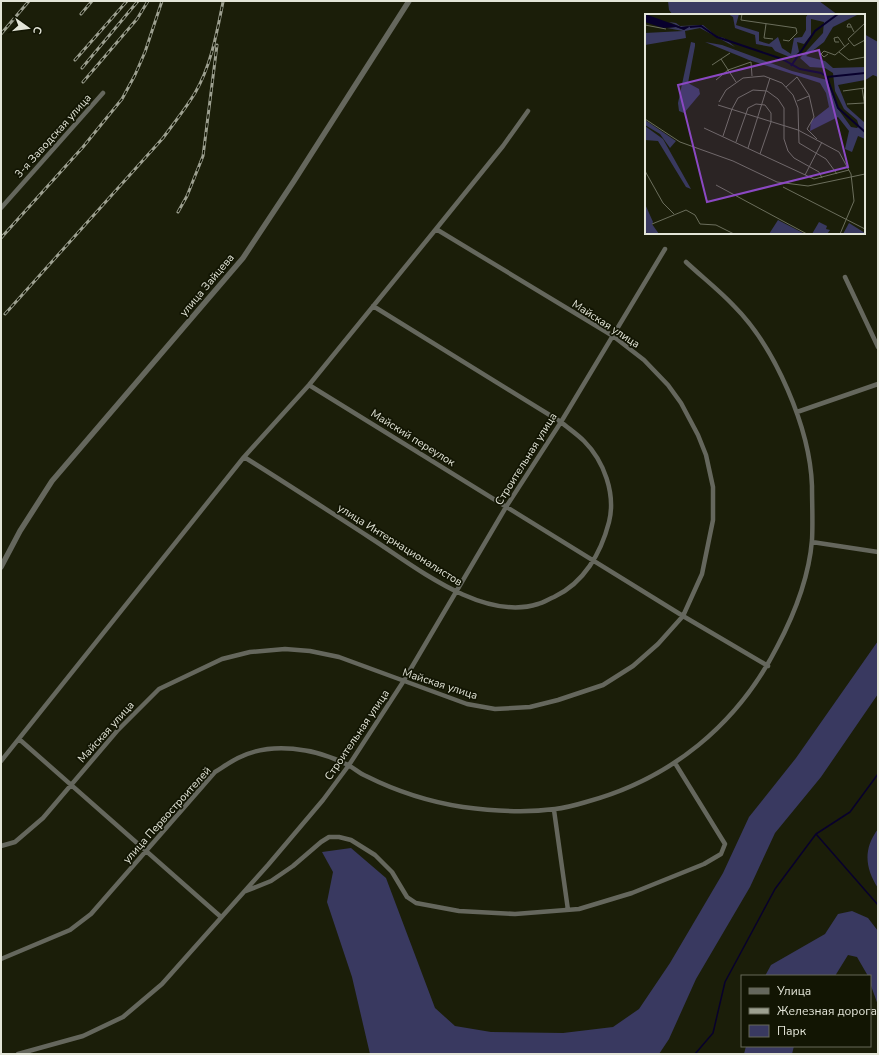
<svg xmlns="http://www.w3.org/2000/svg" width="879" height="1055" viewBox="0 0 879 1055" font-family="'Nunito Sans',sans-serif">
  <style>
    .green { fill: #393960 }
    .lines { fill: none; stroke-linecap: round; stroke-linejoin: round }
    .stream { stroke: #08002c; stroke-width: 1.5 }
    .minor { stroke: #65675d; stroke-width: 4.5 }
    .tertiary { stroke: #65675d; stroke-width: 5.5 }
    .rail-casing { stroke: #9da090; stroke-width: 3 }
    .rail { stroke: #121503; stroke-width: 1.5; stroke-dasharray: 4.5; stroke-linecap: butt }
    .labels { text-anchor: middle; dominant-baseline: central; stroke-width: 3.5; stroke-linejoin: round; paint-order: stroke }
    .street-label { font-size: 11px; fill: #e3e5d8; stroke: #121503 }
    .inset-river { fill: none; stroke: #08002c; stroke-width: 2 }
    .inset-road { fill: none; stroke: #6b6e5c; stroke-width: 1 }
    .view { fill: #8b48c3; fill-opacity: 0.15; stroke: #8b48c3; stroke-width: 2 }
    .inset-edge { fill: none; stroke: #e3e5d8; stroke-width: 2 }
  </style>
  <rect width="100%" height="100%" fill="#1b1e09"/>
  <!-- green -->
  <path class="green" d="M668,1h151l19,14h-165l-4,-5z
    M864,34l14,8v35l-5,-2 -9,6z
    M878,641v53l-57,83 -46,56 -25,54 -54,92 -27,60 -10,15h-289l-18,-77 -25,-75 6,-30 -11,-20 29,-4 35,30 49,130 20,18 36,6 72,1 50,-6 26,-18 31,-46 53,-90 26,-56 47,-59z
    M878,829v59c-13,-20 -15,-39 0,-59z
    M852,911l16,7 10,13v74l-8,-22v-7h-2l-11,-19 -9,-2 -13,21h-70l6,-11 54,-31 13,-20z
    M746,1046h48l-2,8h-48z"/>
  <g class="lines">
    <!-- stream -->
    <path class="stream" d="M816,834l62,71
      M695,1054l18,-21 12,-51 50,-93 41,-55 34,-22 28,-38"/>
    <!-- minor -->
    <path class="minor" d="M1,208l102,-115
      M845,277l33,70
      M309,385l374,231 85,50
      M797,412l81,-28
      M244,457c42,26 83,53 125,80 44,28 113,85 169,67 5,-1 11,-5 16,-7 30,-14 47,-44 55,-75 7,-28 -5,-61 -25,-81 -7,-7 -16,-13 -23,-19l-188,-116
      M812,542l66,10
      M19,739l202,178
      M1,761l243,-304 65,-72 127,-156 67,-83 25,-35
      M554,810l14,100
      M1,846l14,-4 28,-24 74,-87 42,-42 63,-30 28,-7 35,-3 25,2 29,6 128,47 28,5 35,-2 28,-7 45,-15 30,-19 25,-22 25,-28 19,-42 11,-54v-33l-7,-32 -8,-20 -17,-32 -13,-18 -24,-25 -31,-24 -177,-107
      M246,891l25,-10 22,-15 28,-24 8,-5h10l12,3 24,15 17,17 15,25 9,6 43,8 56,3 64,-5 53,-16 72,-29 17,-10 4,-10 -50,-81
      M1,959l69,-29 21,-16 124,-142c8,-5 15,-10 23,-14 33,-17 77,-10 110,7 6,3 11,8 18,11 30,15 64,26 97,31 30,4 62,6 92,2 10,-1 21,-4 31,-7 85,-23 151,-77 191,-155 17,-32 32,-70 35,-107 1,-18 0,-36 0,-54 -2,-58 -37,-139 -78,-180 -15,-16 -32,-29 -48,-44
      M18,1054l65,-18 40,-19 39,-33 106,-119 55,-65 26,-35 54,-83 103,-175 55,-85 104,-173"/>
    <!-- tertiary -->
    <path class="tertiary" d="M1,567l19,-36 32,-50 191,-223 51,-77 115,-180"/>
    <!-- rail casing -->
    <g class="rail-casing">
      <path id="rail" d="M81,14l11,-13
        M1,34l28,-33
        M75,60l52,-59
        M82,68l56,-67
        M83,82l54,-63 11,-18
        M178,212l9,-16 16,-40 14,-111
        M1,238l82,-91 39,-48 13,-24 10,-23 17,-51
        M5,314l158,-176c11,-15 23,-30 32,-45 16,-27 22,-61 28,-91"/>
    </g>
    <!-- rail -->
    <use href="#rail" class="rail"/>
  </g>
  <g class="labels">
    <!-- street labels -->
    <g class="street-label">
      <text transform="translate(53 136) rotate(-48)">3-я Заводская улица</text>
      <text transform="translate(207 285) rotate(-50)">улица Зайцева</text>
      <text transform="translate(606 324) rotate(33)">Майская улица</text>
      <text transform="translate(413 438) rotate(32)">Майский переулок</text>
      <text transform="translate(526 459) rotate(-58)">Строительная улица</text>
      <text transform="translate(400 545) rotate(32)">улица Интернационалистов</text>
      <text transform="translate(440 684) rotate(18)">Майская улица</text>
      <text transform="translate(106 732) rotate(-48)">Майская улица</text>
      <text transform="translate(357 735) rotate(-56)">Строительная улица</text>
      <text transform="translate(167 815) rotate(-48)">улица Первостроителей</text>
    </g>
  </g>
  <!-- overview -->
  <g transform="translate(645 14)">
    <rect width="220" height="220" fill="#1b1e09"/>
    <path d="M83,0h11l-3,11 23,7v9l10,3 9,-7 4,11 9,6 3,-16 8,-1 4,-7v-13l2,-3h51l-26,13 -9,15 -18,14 19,5 8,7 32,-1v13l-27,5 9,22 18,16v16l-7,-3 -6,16 -7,-3 4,-18 -11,-14 -28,14 1,-10 18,-14 -3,-14 -6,-10 -71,-23 -44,-18 17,3 70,26 35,9 11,29 13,18 6,1 2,-2 -2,-6 -13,-11 -9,-18 -2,-18 -8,-5 -15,-1 -10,-9 23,-25 1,-11 -13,-3v16l-7,9 -7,-2 2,10 -7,6 -17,-7 -3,-4 -16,-3 -1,-9 -20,-7 -2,-11zM24,8l7,1 4,3 23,-1 13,11 8,2 11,9 -35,-19 -15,3 1,7 -41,7v-12l38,-2 -16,-3 9,-1 8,3 5,-4 -8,1zM46,28l4,1v3l-7,37 11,6 1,5 -16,19 -5,-2 -1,-8zM0,106l31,21 -6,7 -10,-14 -15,-9zM0,112l18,13 28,50 -5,-2 -28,-46 -13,-1zM0,190l8,18 -1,2 7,10h-12l-2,-4zM133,206l27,14h-36zM174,208l8,4 -1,3 4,1 -3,4h-15zM204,209l16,10v1h-22z" fill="#393960"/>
    <path d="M0,0l36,13 10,-1 -7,4 -8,-3 -13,1 -18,-6z" fill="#08002c"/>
    <path class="inset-river" d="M45,13l11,-1 16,11 65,22 18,10 21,4 6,4 38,-4M146,52l24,-35 23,-17M182,63l11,31 27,24"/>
    <path class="inset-road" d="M97,0l-1,6 55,8 1,5 -8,8 -6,-1M220,9l-17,16 6,7 11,-6M121,10l-2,14 9,1M0,11l21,4M206,13h-4l1,-3h2l4,8M194,28h-4l-1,-4 4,-1 7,10M194,38l10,8 16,-3M183,40l-4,3 -3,-3 3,-3 11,4 14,-12M76,45l15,23M67,51l18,-12M71,66l12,-10 23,-8 1,14M141,73l11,-10 12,18 5,22 -7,12 10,10M217,74l3,19M198,77l22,-3M152,87l12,-5M74,88l7,-12 17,-12 21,-2 18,7 11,12 5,13 1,35 27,16 11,15M202,90l17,-1M73,91l80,25 41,22 12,22 3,27 -14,33M0,105l35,23 53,19 44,21 31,4 57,-12M59,114l110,51 35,-9M78,122l9,-27 6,-11 15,-8 14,1 11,8 6,9v31l4,12 6,7 25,14 3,6M91,128l12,-34 8,-4 9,1 6,8v9l-11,32M103,134l22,-70M0,157l18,32 11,11M160,161l17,-33M71,171l91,49M138,173l82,42M7,210l34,-14 9,5 5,9 16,1 18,9"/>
    <path class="view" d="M174,36l29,117 -141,35 -29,-117z"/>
    <rect width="220" height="220" class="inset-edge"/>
  </g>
  <!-- border -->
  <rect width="879" height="1055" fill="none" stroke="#e3e5d8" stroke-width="4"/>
  <!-- legend -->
  <rect x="741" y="975" width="130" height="72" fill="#121503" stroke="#666858"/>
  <rect x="749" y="988" width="20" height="6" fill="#65675d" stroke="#666858"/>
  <text x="777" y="995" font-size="12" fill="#e3e5d8">Улица</text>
  <rect x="749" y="1008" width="20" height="6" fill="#9da090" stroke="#666858"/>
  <text x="777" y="1015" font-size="12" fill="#e3e5d8">Железная дорога</text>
  <rect x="749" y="1025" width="20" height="12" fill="#393960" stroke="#666858"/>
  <text x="777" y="1035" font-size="12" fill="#e3e5d8">Парк</text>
  <!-- north arrow -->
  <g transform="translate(28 28) rotate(104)" stroke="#121503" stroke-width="3" paint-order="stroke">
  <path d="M0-3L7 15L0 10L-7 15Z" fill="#e3e5d8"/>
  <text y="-6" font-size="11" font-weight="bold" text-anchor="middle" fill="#e3e5d8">С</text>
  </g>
</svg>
